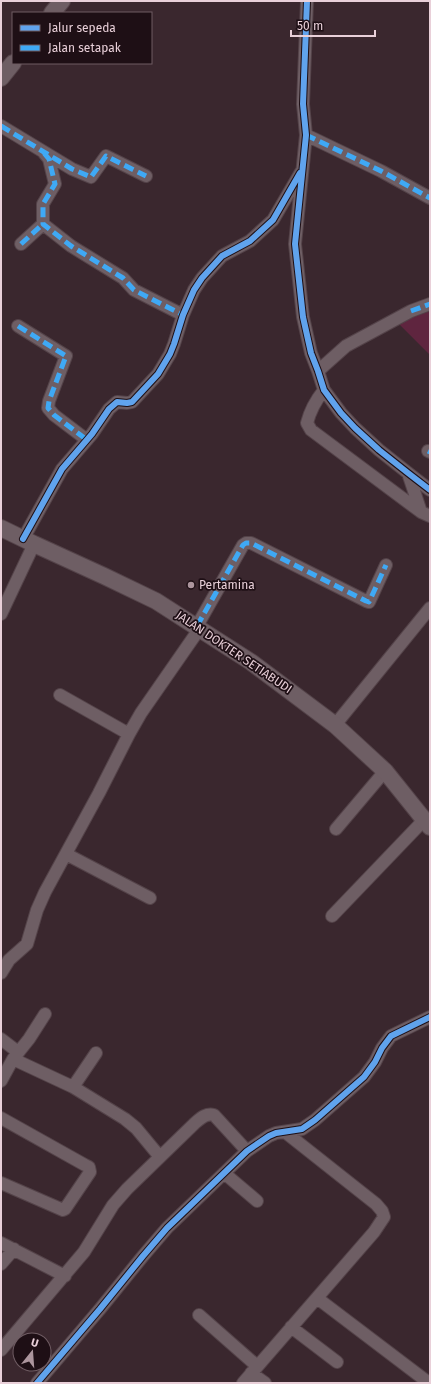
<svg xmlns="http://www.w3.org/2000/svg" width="431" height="1384" viewBox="0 0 431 1384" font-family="'Fira Sans',sans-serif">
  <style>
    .green { fill: #5f253f }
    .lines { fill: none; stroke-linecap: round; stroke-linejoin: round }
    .minor-casing { stroke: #544349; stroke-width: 14 }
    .secondary-casing { stroke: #544349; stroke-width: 18 }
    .minor { stroke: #6e5e64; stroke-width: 12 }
    .secondary { stroke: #6e5e64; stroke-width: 16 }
    .quiet { stroke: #3fa9f5; stroke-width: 5; stroke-dasharray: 10 5; stroke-linecap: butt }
    .cycleway-casing { stroke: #1e0f15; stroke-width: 8 }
    .cycleway { stroke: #60a3ed; stroke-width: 6 }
    .poi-dot { fill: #ac959d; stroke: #1e0f15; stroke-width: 1.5 }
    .labels { text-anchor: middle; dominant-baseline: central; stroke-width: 3.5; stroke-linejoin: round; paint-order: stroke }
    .poi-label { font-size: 12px; fill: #e9d0d9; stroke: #1e0f15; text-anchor: start }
    .street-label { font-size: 12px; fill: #e9d0d9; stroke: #1e0f15 }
  </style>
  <rect width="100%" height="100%" fill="#3a272e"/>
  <!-- green -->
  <path class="green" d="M430,308v47l-34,-34z"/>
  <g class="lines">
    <!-- minor casing -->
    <g class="minor-casing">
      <path id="minor" d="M307,1l-4,103 3,31 -11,109 8,73 8,36 7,18 6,19 17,23 14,15 24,22 29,23 22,17
        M1,126l71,43 19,8 15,-21 40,20
        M306,135l75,36 49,27
        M44,153l5,6 6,25 -12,20v20l28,22 52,32 11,12 49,25
        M21,244l22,-20
        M18,326l48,30 -17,45 -1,7 6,7 33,25
        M318,371l28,-25 65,-35 19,-7
        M324,390c-8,10 -14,21 -17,33l4,7 110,82 9,4
        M428,451l2,1
        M408,473l13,39
        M23,539l39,-70 30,-35 17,-25 8,-7 10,1 5,-1 26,-28 12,-20 4,-10 9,-29 11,-25 8,-12 20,-22 28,-15 23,-21 28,-48
        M1,614l33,-70
        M197,626l46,-81 3,-2h5l115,58 3,1 1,-2 16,-35
        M60,695l69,39
        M335,725l95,-117
        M336,829l49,-58
        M66,854l84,44
        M332,916l92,-96
        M1,973l8,-13 18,-16 10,-34 8,-18 54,-99 30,-59 12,-21 59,-85
        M1,1039l17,13
        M13,1059l60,28 52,32 11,9 24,29
        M1,1081l12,-22 16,-20 16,-25
        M73,1087l23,-34
        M1,1118l84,47 4,2 1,5 -25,37 -2,1 -62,-27
        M224,1173l33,28
        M1,1243l64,33
        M1,1264l13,-15
        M317,1298l112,85
        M199,1315l58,51
        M291,1327l46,35
        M1,1350l83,-98 29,-47 14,-16 67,-65c6,-5 11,-11 20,-9l33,36
        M251,1373l14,10
        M37,1383l63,-74 43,-53 24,-28 80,-77 22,-15 7,-3 26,-4 13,-9 49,-43 11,-15 7,-14 9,-12 39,-19
        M243,1383l131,-151 10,-15 -2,-6 -6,-7 -91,-72"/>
    </g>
    <!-- secondary casing -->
    <g class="secondary-casing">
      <path id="secondary" d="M52,13l10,-12
        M1,78l12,-15
        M1,528l33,16 70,32 52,25 95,61 84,63 50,46 45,56"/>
    </g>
    <!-- minor -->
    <use href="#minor" class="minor"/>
    <!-- secondary -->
    <use href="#secondary" class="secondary"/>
    <!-- quiet -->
    <path class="quiet" d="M1,126l71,43 19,8 15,-21 40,20
      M306,135l75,36 49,27
      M44,153l5,6 6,25 -12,20v20l28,22 52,32 11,12 49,25
      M21,244l22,-20
      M411,311l19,-7
      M18,326l48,30 -17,45 -1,7 6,7 33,25
      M428,451l2,1
      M197,626l46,-81 3,-2h5l115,58 3,1 1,-2 16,-35"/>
    <!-- cycleway casing -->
    <g class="cycleway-casing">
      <path id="cycleway" d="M307,1l-4,103 3,31 -11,109 8,73 8,36 7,18 6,19 17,23 14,15 24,22 29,23 22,17
        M23,539l39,-70 30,-35 17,-25 8,-7 10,1 5,-1 26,-28 12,-20 4,-10 9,-29 11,-25 8,-12 20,-22 28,-15 23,-21 27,-47
        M37,1383l63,-74 43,-53 24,-28 80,-77 22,-15 7,-3 26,-4 13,-9 49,-43 11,-15 7,-14 9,-12 39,-19"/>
    </g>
    <!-- cycleway -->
    <use href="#cycleway" class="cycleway"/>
  </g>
  <!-- markers -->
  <circle class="poi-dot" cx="191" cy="585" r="4"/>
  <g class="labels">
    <!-- poi labels -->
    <g class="poi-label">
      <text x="199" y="585">Pertamina</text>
    </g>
    <!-- street labels -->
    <g class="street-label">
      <text transform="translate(234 652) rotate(34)">JALAN DOKTER SETIABUDI</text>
    </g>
  </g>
  <!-- border -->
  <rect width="431" height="1384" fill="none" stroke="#e9d0d9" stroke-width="4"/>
  <!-- legend -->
  <rect x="12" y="12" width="140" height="52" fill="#1e0f15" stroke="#6f5c63"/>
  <rect x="20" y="25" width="20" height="6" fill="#60a3ed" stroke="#6f5c63"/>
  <text x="48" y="32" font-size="12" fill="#e9d0d9">Jalur sepeda</text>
  <rect x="20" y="45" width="20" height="6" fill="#3fa9f5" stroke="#6f5c63"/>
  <text x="48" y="52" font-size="12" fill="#e9d0d9">Jalan setapak</text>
  <!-- north arrow -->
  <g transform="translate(32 1352) rotate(17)"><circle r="19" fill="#1e0f15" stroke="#6f5c63"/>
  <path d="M0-3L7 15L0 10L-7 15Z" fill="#ac959d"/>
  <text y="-6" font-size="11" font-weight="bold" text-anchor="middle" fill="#e9d0d9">U</text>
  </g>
  <!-- scale -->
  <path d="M291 30v6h84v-6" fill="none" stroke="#e9d0d9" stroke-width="2"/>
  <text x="297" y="30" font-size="12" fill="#e9d0d9" stroke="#1e0f15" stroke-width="3" paint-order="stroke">50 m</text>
</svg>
